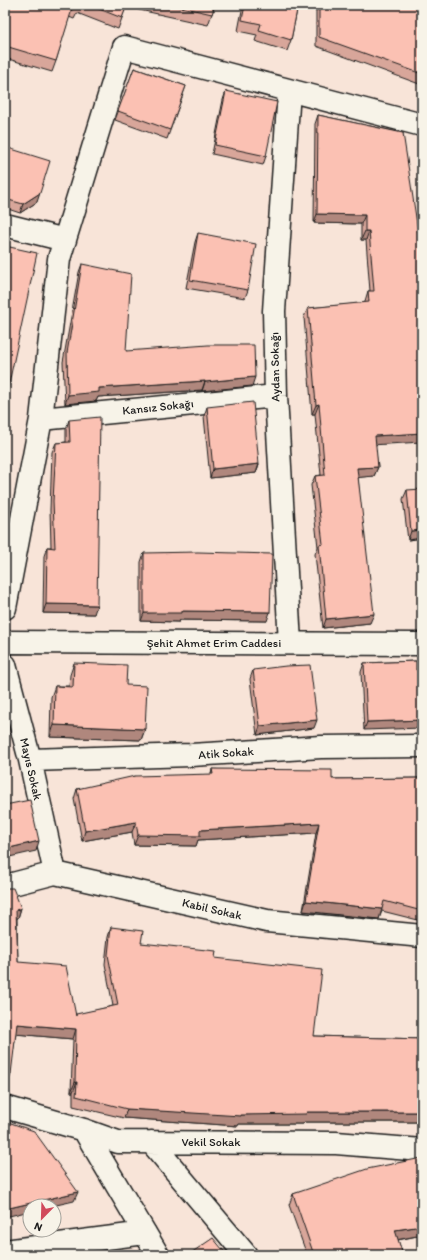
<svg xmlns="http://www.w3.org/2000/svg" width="427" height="1260" viewBox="0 0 427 1260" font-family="Itim,sans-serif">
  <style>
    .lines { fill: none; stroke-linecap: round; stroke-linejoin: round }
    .minor-casing { stroke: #1c1c1c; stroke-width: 25 }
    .minor { stroke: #f7f3e8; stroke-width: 22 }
    .wall { fill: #d8a69a; stroke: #1c1c1c }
    .shaded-wall { fill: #b0877d; stroke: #1c1c1c }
    .building { fill: #fbc1b3; stroke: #1c1c1c }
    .labels { text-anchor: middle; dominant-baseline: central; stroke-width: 3; stroke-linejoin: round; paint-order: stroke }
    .street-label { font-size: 12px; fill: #1c1c1c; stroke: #f7f3e8 }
  </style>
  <rect width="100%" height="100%" fill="#f8e4d8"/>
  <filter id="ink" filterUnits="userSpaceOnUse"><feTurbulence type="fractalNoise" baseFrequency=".025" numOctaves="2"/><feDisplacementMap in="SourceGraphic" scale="8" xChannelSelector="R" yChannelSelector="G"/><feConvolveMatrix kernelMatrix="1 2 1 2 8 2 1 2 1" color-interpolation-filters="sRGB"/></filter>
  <g filter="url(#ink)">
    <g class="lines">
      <!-- minor casing -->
      <g class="minor-casing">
        <path id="minor" d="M289,91l-15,220 2,85 14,247
          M5,225l60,15
          M41,419l235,-23
          M5,608l36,-189 18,-160 65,-212 298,78
          M5,642l417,2
          M5,665l25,95 25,113
          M30,760l161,-5 130,-8 101,-1
          M5,886l50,-13 212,48 155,15
          M5,1107l79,23 34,12 218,1 86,7
          M84,1130l74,125
          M151,1142l95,113
          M5,1251l140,-18"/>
      </g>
      <!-- minor -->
      <use href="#minor" class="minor"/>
    </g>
    <!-- wall -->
    <path class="wall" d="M5,5h210l-7,20 -82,-18 -8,22 -41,-16 -3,6 -5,-2 -13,44 -4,11 -47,-14z
      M243,5h55l-7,35 -4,11 -32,-10 2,-6 -19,-4z
      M316,5h106v80l-106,-39z
      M134,68l52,18 -19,53 -52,-19z
      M226,91l40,65 -3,9 -51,-11 11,-54z
      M318,115l85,18 -28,312 3,22 -4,9 -16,1 12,146 -47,5 -8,-74 3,-7 -7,-62 4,-9 6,-1 -6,-61h-3l-8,-97 4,-9 57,-5v-2l3,-10h2l-4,-51h-5v-16l-47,-1 1,-99z
      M5,147l32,55 -17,11 -15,-5z
      M198,233l50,57 -3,8 -59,-10 9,-46z
      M82,264l44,87 126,35 -50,5v-1l-104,7 -2,4 -31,3 -2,-42 16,-90z
      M207,407l52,57 -3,9 -46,5 -6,-62z
      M69,420l25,194 -51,-1 1,-57 3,-9h4l-1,-37 2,-58 4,-9 10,-1v-13z
      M407,490l15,48 -14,2 -5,-41z
      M144,553l123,68 -87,-1 -1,2 -38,-1v-59z
      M416,661l-52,69 -3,-58 3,-9z
      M74,663l52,22 19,44 -4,11 -91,-3 1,-40 4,-11h14l1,-11z
      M253,670l61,58 -57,7 -7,-56z
      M212,769l120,10 90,-1v143l-40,-10 -3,8 -76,-8 13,-78 -118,7 -2,6 -62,-1 -2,-13 -50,9 -8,-42 3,-10 134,-14z
      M5,888l16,20 -3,10h-1l1,44 58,53 37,-9 -8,-42 3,-27 3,-10 30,16 74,15 99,78 108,3v83h-118l-1,2h-65v2l-114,-8 -51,-12v-14h-2l2,-53 -57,-5 -8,49z
      M422,1158v77l-24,5 5,15h-96l-18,-50 4,-11z"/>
    <!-- shaded-wall -->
    <path class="shaded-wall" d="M40,193l-3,9 -17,11 3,-9z
      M317,214l48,1 -4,9 -47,-1z
      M365,231h4l-3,9h-5z
      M255,377l-3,9 -50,5 3,-9z
      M205,381l-3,9 -104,7 -2,4 -31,3 3,-9 31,-7z
      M319,404l-4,10h-3l4,-9z
      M422,433v9l-51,3 4,-9z
      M259,464l-3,9 -46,5 3,-9z
      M378,467l-4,9 -20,2 3,-10z
      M422,530v8l-14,2 3,-9z
      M46,604l51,1 -3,9 -51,-1z
      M182,611l88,1 -3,9 -87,-1 -1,2 -38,-1 3,-8z
      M374,614l-4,9 -47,5 3,-9z
      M317,720l-3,8 -57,7 3,-9z
      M422,720v8l-58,2 3,-8z
      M54,725l91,4 -4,11 -91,-3z
      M136,822l-4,10 -50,9 3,-10z
      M319,823l-3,10 -118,7 -2,6 -62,-1 4,-10 62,-5z
      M39,841l-3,10 -31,7v-9z
      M306,901l76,8 -3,10 -76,-8z
      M21,908l-3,10 -5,1 3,-9z
      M17,1024l59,5 -3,10 -59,-5z
      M5,1073l6,1 -3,9h-3z
      M75,1082h2l-4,10h-2z
      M127,1109l114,6 66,-3h115v10h-118l-1,2h-65v2l-114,-8z
      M78,1192l-4,9 -22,5h-22v5l-25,6v-8z
      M422,1226v9l-31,6 4,-11z"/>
    <!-- building -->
    <path class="building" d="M5,5h74l-1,3 -5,-2 -17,55 -51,-15z
      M89,5h38l-5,13z
      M172,5h43l-3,9z
      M245,5h53l-7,35 -32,-10 2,-6 -19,-4z
      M319,5h103v69l-103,-37z
      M134,68l52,18 -16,44 -52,-19z
      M226,91l51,11 -11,54 -51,-11z
      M318,115l85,18 16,104h3v196l-47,3 3,31 -21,1 17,146 -48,5 -7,-74 4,-1 -8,-68 10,-1 -6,-71 -3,1 -8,-97 61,-6 -1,-11h6l-5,-60h-4v-16l-48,-1z
      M5,147l45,14 -10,32 -17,11 -18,-5z
      M198,233l58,11 -8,46 -58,-10z
      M5,246l32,7 -32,149z
      M82,264l49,10 -5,77 82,-6h46l1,32 -50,5v-1l-106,7v4l-31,3 -1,-42z
      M253,402l6,62 -46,5 -6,-62z
      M100,417l-3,188 -51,-1 1,-57 8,1 -2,-47 3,-58 14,-1 -1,-22z
      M422,489v41l-11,1 -4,-41z
      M198,552l74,2 -2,58 -88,-1v2h-38v-60z
      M416,661v9h6v50l-55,2 -3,-59z
      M74,663l53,2 -1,20 21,1 -2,43 -91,-4 1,-39 18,1z
      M310,665l7,55 -57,6 -7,-56 33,-4z
      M212,769l120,1v9l90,-1v133l-38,-10 -2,8 -76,-8 13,-78 -119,7v6l-62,-1 -2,-13 -51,9 -8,-42 58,-13 78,-2z
      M30,800l9,41 -34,8v-44z
      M5,888h8l8,20 -5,2 2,52 48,4 10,50v-2l42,-9 -10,-50 3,-28 32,4 -2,12 75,8 -1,7 107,12 -8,66 108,3v73h-115l-1,2 -65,1v1l-114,-7 -51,-13 1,-14h-2l1,-53 -59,-5 -6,50 -6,-1z
      M5,1121l29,10 44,61 -73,17z
      M422,1158v68l-27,4 8,25h-89l-21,-61 74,-25z
      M213,1238l14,17h-39z"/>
  </g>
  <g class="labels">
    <!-- street labels -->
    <g class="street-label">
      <text transform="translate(275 367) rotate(-91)">Aydan Sokağı</text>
      <text transform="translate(158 407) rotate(-6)">Kansız Sokağı</text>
      <text x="214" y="643">Şehit Ahmet Erim Caddesi</text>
      <text transform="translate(226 753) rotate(-4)">Atik Sokak</text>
      <text transform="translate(31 769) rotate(77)">Mayıs Sokak</text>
      <text transform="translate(212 909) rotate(13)">Kabil Sokak</text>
      <text x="211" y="1142">Vekil Sokak</text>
    </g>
  </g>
  <!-- margin -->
  <rect width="427" height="1260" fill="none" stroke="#f7f3e8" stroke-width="20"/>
  <rect x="10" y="10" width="407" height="1240" fill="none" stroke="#1c1c1c" stroke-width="1.5" filter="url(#ink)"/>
  <!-- north arrow -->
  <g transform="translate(42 1218) rotate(203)"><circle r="19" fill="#f7f3e8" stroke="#9f9d96"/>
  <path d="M0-3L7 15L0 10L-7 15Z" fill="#d1495b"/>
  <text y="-6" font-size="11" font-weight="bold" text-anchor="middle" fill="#1c1c1c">N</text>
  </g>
</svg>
